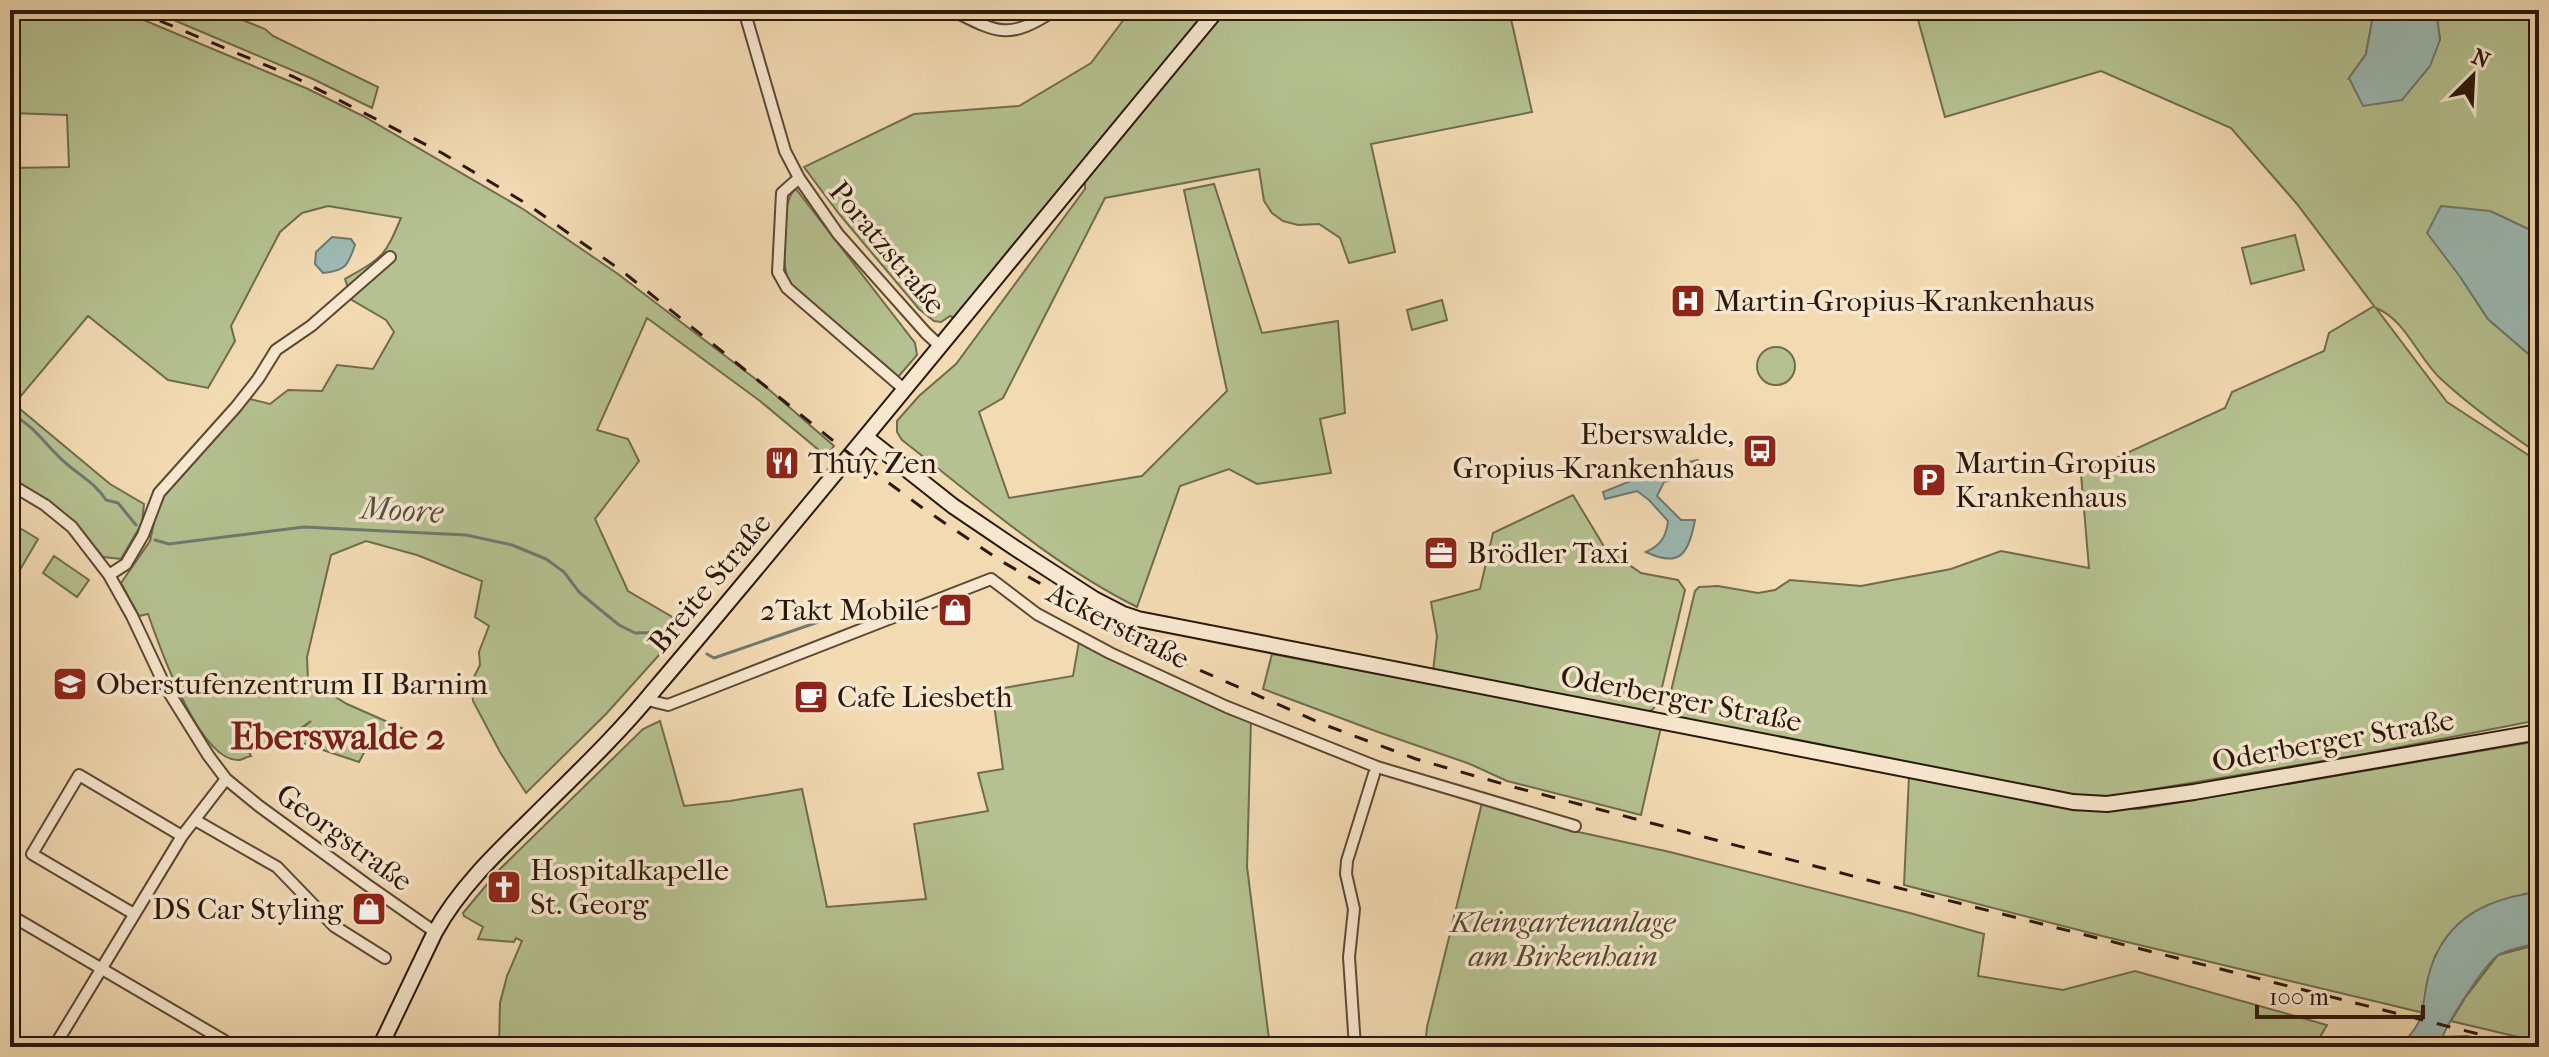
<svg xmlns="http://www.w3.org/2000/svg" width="2549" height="1057" viewBox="0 0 2549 1057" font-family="'IM FELL French Canon',serif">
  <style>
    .green { fill: #b5c190; stroke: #706c4d; stroke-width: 2 }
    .water { fill: #9cbab4; stroke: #6f7970; stroke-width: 2 }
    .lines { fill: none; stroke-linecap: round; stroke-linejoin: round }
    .stream { stroke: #6f7970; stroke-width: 3 }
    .minor-casing { stroke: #5d4834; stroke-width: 14 }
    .secondary-casing { stroke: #2b180a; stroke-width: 18 }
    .minor { stroke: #f7e7ce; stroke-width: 10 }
    .secondary { stroke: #f7e7ce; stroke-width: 14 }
    .rail { stroke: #2b180a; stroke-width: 3; stroke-dasharray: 14 14; stroke-linecap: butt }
    .labels { text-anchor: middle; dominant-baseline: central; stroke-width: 7; stroke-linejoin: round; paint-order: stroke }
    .street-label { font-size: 30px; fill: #2b180a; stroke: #f7e7ce }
    .poi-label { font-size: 30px; fill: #2b180a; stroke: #f7e7ce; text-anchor: start }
    .park-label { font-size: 30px; font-style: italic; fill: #544b32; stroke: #f7e7ce }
    .water-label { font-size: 32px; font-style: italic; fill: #535146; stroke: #f7e7ce }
    .district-label { font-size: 38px; font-weight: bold; fill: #7a1f14; stroke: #f7e7ce }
  </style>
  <rect width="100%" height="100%" fill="#f2dab3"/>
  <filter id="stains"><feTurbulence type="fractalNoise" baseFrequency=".0025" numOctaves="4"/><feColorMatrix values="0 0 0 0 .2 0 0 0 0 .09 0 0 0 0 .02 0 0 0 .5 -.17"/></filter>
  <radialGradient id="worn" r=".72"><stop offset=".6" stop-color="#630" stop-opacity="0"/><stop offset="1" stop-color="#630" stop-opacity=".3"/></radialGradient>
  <!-- green -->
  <path class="green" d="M10,10h110l188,79 55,27 160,93 95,65 148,113 68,59 -8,10 -66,-55 -113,-83 -50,112 31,9 11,22 -44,58 33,72 58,34 -80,89 -80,79 -26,-41 -27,-51 -2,-18 9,-18 -1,-13 10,-26 -14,-9 7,-36 -65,-26 -51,-14 -35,14 -24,102 1,23 39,24 59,26c-28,6 -34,6 -47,32l-69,-23 21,-18c-18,11 -37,35 -59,23l-5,3 4,9c-2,0 -10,4 -12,4 -40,2 -80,-115 -91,-146l-9,2 -18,-33 29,-42 8,-37 21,-30 71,-75 20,5 18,-14 34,1 15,-26 36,4 21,-37 -8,-12 -34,-20 -7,-21c38,-22 39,-21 56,-61l-73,-12 -26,7 -22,19 -49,94 4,15 -27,47 -40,-8 -80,-64 -74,88 96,80 34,20 -2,19 -21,36 -18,-2 -25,-31 -23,-19 -45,-29v-310l59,-1 -2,-52 -57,-2z
    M150,10h67l48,19 8,7 105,51 -6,21 -59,-29z
    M1131,10h79l-219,266 -37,42 -4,-2 -9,6 -7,-1 -15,-12 -80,-95 -35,-47 110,-53 105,-8 72,-43z
    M1224,10h285l23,102 -161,32 24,108 -46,11 -9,-25 -21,-14 -21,1 -15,-4 -11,-8 -8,-12 -5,-32 -154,29 -102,200 -24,14 30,86 133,-22 85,-85 -43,-201 30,-6 48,149 76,-12 7,92 -25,6 11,54 -74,11 -28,-15 -49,17 -43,121c-86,-43 -159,-108 -235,-167l-5,-8v-11l22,-25 37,-32 129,-175v-11z
    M1883,10h491l-8,44 -17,24 91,-38 -4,-30h103v224l-49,-23 -29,67 27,41 51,44v91c-34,-23 -68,-47 -98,-75 -23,-21 -35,-59 -65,-71l71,94 92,60v258l-180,35 -253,42 -38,-2 -390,-73 -9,-8 -2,-6 28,-117 4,-4 19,-1 40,7 17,-3 15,-10 71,6 90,-17 50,-18 88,17 -8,-94 144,-66 7,-16 92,-41 5,-18 45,-27 -77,-102 -66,-76 -130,-57 -156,46 -28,-101z
    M796,189l119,154 2,12 -19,22 -105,-89c-2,-4 -4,-7 -6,-12 -5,-17 -6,-77 9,-87z
    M2295,235l9,35 -53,14 -9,-36z
    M1442,300l5,20 -35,10 -5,-20z
    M1757 366a19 19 0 1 1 38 0a19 19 0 1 1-38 0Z
    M1573,495l32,53 36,25 37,7 7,10 -27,114 -6,6 -7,3 -212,-41 4,-36 -6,-34 49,-13 13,-56z
    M10,522l28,17 -24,41 -4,-3z
    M54,556l35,24 -12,17 -34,-24z
    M1079,642l172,78 -4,147 23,180h-771l1,-44 7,-27 15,-35 -6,-3 -2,4 -36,-3 5,-12 -19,-11 -1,-3 35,-42 145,-142 17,-8 24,85 46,-5 72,-12 25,118 99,-8 -12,-75 74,-13 -10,-38 25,-4 -11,-79 81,-14z
    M1272,654l389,73 -20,88 -134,-34 -37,-17 -92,-32 -115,-43z
    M2539,741v151l-15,2 -73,38 -16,24 -8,29 -3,28 -318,-76 -202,-52 5,-109 198,32 33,1z
    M1482,803l92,28 96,21 240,61 74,21 -6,42 85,14 72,-19 192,54 -13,22h-889l2,-20z
    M2539,944v98l-88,-21 14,-23 33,-43z
    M2467,1036l42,11h-69l1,-10z"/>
  <!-- water -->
  <path class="water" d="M2374,10h62l4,30 -10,26 -28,34 -39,6 -14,-28 17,-24z
    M2441,206l49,5 49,23v129l-51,-44 -27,-41 -34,-45z
    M332,237l19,2 4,6c-7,20 -9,26 -32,28l-8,-9 1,-12z
    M1698,460l2,3 -2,10 -34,9 -7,14 24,24h14c-6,32 -14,49 -49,32 15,-7 20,-15 22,-31l-19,-21 -12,-9 -32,8 -2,-7 60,-24z
    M2539,892v51c-12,3 -32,6 -42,13 -15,12 -55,74 -58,91h-41c27,-24 23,-33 29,-65 13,-60 55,-83 112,-90z"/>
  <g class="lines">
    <!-- stream -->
    <path class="stream" d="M10,413c27,14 36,34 58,52 14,12 28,19 38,35l12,3 18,22
      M155,540l14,4 135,-17 162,8 46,10 34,14 18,13 15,20 18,15 22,18 16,8 39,-1
      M707,654l7,4 110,-38"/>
    <!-- minor casing -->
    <g class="minor-casing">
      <path id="minor" d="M744,10l41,141 14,27 39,56 88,99 14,13
        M952,10c47,24 57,30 103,0
        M799,178l-17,15 -4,79 9,16 118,102
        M10,484l35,21 27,22 37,48 23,41 33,70 43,69 18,24 33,27 107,78 69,48
        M109,575l17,-11 17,-29 16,-42 77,-86 22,-28 18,-29 35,-24 79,-69
        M647,700l21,5 323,-126 46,35 73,39 117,54 150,60 198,59
        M195,820l82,47 57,59 51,32
        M134,914l-102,-60 47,-79 103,61
        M10,915l225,132
        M54,1047l128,-211 44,-57
        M1355,1047l-6,-90 5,-48 -8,-35 1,-13 27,-87"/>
    </g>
    <!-- secondary casing -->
    <g class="secondary-casing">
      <path id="secondary" d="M867,438l86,68 62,42 79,51 29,15 15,5 935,183 34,2 87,-12 345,-60
        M380,1047l55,-115c24,-43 59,-77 94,-111 43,-43 88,-85 126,-132 190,-224 374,-453 562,-679"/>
    </g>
    <!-- minor -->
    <use href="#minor" class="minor"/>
    <!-- secondary -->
    <use href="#secondary" class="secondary"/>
    <!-- rail -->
    <path class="rail" d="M134,10l160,67 148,76 85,51 95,67 229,184 73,54 77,52 162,93 162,71 91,34 94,27 373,98 647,163"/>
  </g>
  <!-- icons -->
  <defs>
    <g id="hospital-square" transform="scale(1.8)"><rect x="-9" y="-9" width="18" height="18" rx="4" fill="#8f2418" stroke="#f7e7ce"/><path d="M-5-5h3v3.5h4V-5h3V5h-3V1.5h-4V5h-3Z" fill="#fff"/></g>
    <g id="bus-square" transform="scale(1.8)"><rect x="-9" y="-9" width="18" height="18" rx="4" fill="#8f2418" stroke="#f7e7ce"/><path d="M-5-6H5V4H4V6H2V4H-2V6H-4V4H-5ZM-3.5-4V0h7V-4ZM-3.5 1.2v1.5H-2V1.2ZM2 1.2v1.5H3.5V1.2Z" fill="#fff"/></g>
    <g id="restaurant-square" transform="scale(1.8)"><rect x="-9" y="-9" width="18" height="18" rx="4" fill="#8f2418" stroke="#f7e7ce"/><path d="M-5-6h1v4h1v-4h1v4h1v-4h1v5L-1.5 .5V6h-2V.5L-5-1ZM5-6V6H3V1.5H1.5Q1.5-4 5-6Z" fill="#fff"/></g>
    <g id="parking-square" transform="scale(1.8)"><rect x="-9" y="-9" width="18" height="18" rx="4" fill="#8f2418" stroke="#f7e7ce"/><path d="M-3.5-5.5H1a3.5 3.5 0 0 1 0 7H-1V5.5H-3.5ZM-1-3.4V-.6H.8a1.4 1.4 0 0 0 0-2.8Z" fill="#fff"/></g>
    <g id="office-square" transform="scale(1.8)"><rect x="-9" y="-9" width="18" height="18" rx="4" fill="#8f2418" stroke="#f7e7ce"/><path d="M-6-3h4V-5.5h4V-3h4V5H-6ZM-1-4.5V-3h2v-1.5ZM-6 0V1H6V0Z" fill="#fff"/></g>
    <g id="shop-square" transform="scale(1.8)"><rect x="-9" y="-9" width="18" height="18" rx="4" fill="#8f2418" stroke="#f7e7ce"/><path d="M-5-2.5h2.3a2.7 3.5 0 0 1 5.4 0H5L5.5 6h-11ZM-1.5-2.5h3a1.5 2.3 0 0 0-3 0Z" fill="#fff"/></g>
    <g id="school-square" transform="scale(1.8)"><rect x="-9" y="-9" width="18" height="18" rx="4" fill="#8f2418" stroke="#f7e7ce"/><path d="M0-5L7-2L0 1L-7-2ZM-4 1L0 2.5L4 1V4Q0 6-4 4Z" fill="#fff"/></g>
    <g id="cafe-square" transform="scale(1.8)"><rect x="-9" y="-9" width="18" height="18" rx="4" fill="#8f2418" stroke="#f7e7ce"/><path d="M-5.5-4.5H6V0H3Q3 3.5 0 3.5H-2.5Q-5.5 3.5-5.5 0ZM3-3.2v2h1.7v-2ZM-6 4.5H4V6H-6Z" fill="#fff"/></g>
    <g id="church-square" transform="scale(1.8)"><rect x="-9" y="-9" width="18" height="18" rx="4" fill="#8f2418" stroke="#f7e7ce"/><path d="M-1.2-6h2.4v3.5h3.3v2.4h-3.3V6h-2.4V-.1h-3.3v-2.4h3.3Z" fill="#fff"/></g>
  </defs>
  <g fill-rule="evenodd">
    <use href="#hospital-square" x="1688" y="301"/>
    <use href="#bus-square" x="1760" y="451"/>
    <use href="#restaurant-square" x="782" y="463"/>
    <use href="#parking-square" x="1929" y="480"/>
    <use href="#office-square" x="1441" y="553"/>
    <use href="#shop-square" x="955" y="610"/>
    <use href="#school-square" x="70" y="684"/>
    <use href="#cafe-square" x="811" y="697"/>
    <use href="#church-square" x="504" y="887"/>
    <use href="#shop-square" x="369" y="909"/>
  </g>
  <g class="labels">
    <!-- street labels -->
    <g class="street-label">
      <text transform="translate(887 248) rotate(50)">Poratzstraße</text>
      <text transform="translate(710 583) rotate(-50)">Breite Straße</text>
      <text transform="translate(1118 626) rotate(27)">Ackerstraße</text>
      <text transform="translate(1681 699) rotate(11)">Oderberger Straße</text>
      <text transform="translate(2333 741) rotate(-10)">Oderberger Straße</text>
      <text transform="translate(344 838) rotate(36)">Georgstraße</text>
    </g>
    <!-- poi labels -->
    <g class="poi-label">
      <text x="1714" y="301">Martin-Gropius-Krankenhaus</text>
      <text x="1734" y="434" text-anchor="end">Eberswalde,<tspan x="1734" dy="34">Gropius-Krankenhaus</tspan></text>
      <text x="808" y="463">Thuy Zen</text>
      <text x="1955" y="463">Martin-Gropius<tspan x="1955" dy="34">Krankenhaus</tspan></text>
      <text x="1467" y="553">Brödler Taxi</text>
      <text x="929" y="610" text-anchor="end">2Takt Mobile</text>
      <text x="96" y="684">Oberstufenzentrum II Barnim</text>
      <text x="837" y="697">Cafe Liesbeth</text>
      <text x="530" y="870">Hospitalkapelle<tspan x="530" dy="34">St. Georg</tspan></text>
      <text x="343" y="909" text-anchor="end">DS Car Styling</text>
    </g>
    <!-- park labels -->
    <g class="park-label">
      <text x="1563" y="922">Kleingartenanlage<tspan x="1563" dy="34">am Birkenhain</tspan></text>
    </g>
    <!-- water labels -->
    <g class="water-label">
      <text transform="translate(402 510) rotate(3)">Moore</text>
    </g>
    <!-- district labels -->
    <g class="district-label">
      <text x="338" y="736">Eberswalde 2</text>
    </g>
  </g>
  <!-- margin -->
  <rect width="2549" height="1057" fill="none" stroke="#f2dab3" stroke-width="40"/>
  <rect x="12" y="12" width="2525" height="1033" fill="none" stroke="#2b180a" stroke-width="4"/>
  <rect x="20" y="20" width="2509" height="1017" fill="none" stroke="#2b180a" stroke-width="2"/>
  <!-- north arrow -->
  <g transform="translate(2473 76) rotate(24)" stroke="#f7e7ce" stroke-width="6" paint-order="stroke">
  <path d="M0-6L14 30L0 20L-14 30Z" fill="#2b180a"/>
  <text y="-12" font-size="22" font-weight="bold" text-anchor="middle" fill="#2b180a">N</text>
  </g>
  <!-- scale -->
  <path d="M2257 1005v12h166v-12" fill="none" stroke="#2b180a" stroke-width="4"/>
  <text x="2269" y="1005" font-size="24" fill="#2b180a" stroke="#f7e7ce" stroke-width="6" paint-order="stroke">100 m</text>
  <rect width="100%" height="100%" filter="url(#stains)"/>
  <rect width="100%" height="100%" fill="url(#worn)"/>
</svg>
